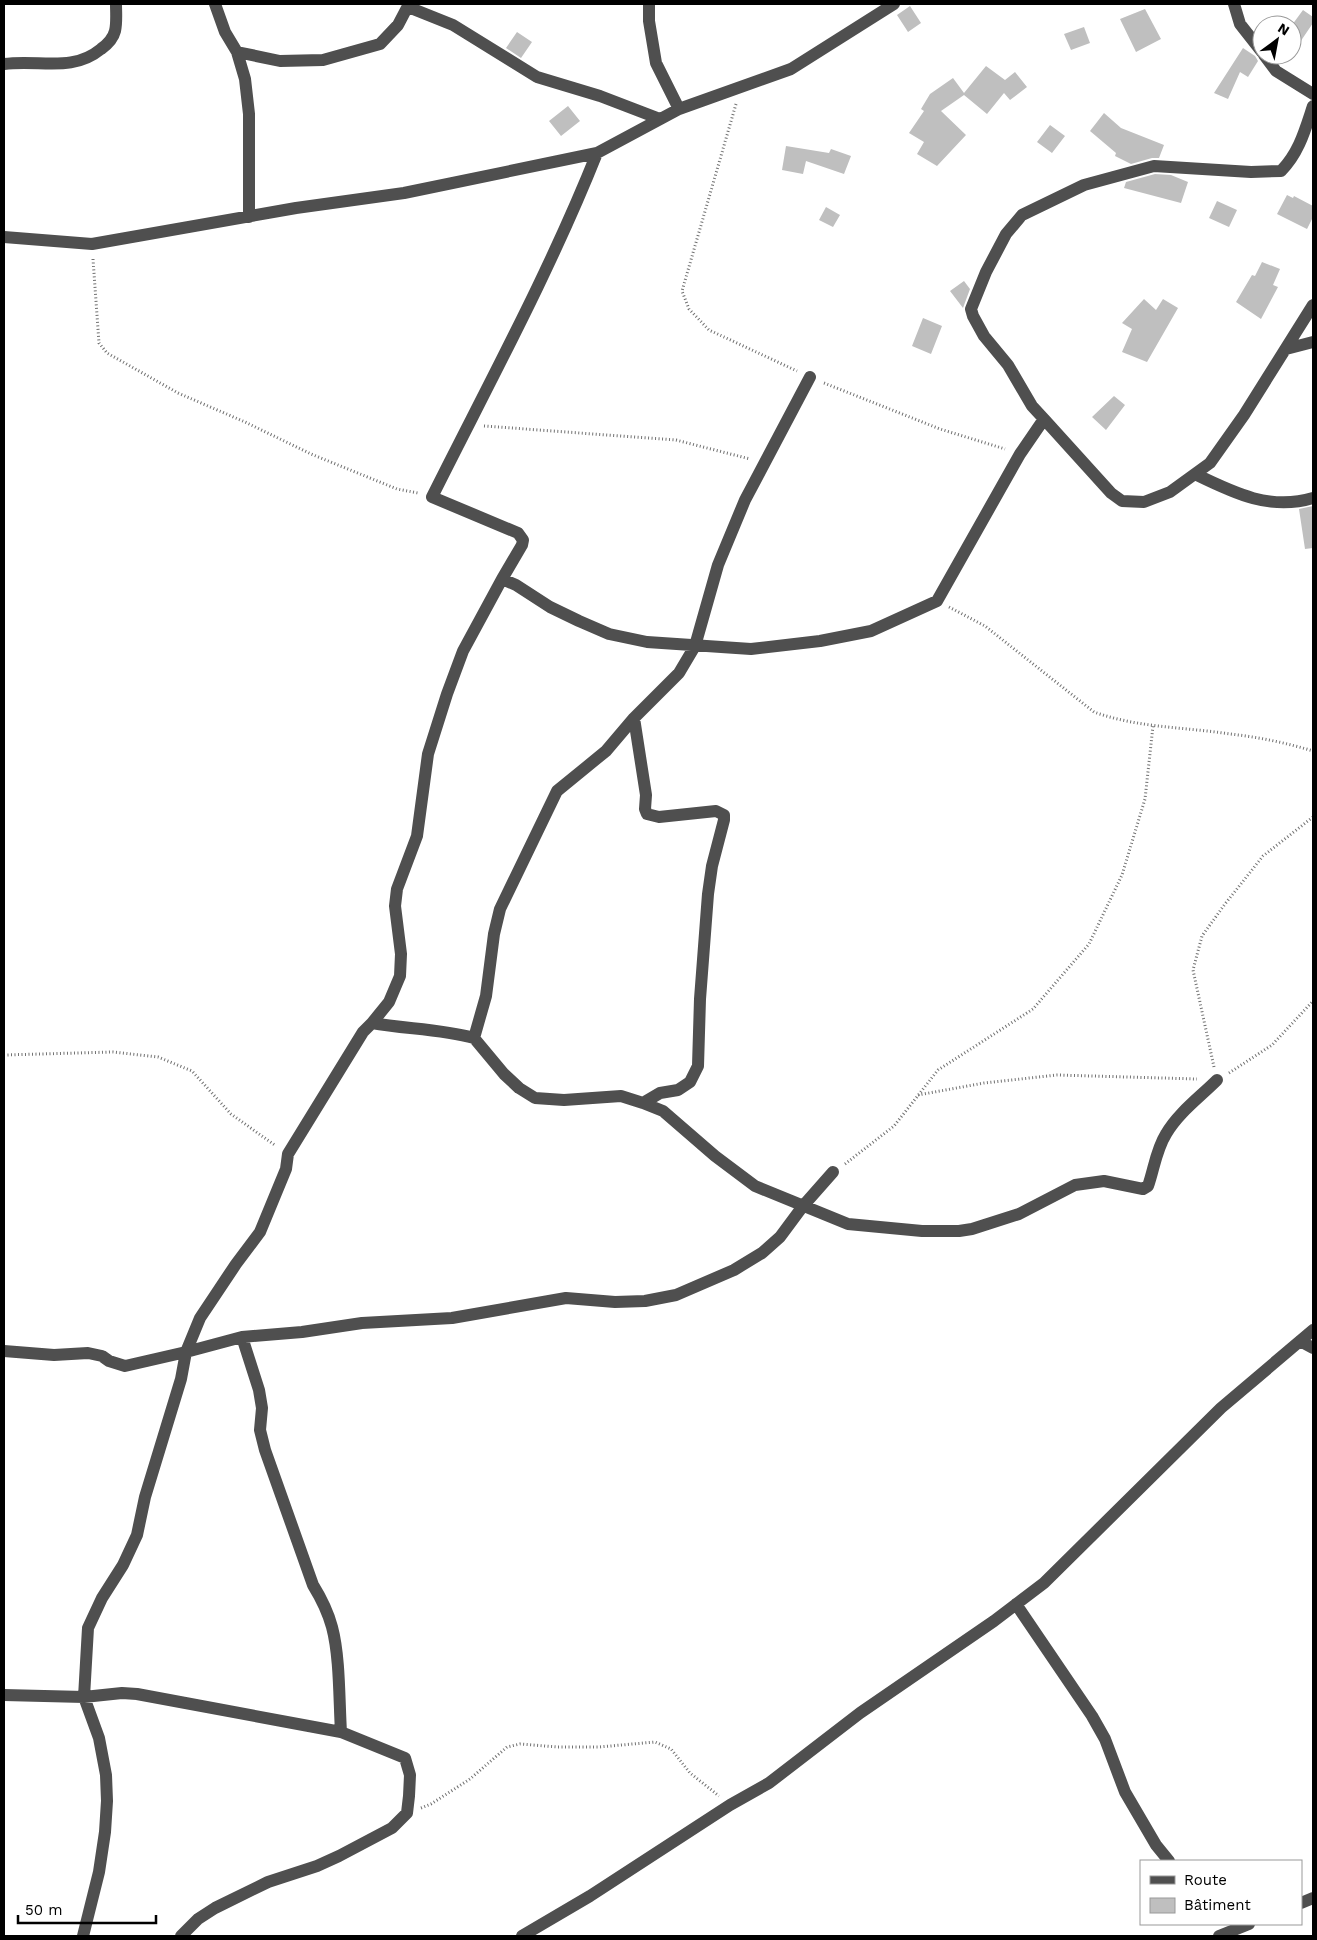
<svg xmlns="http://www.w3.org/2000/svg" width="1317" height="1940" viewBox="0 0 1317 1940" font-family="'Work Sans',sans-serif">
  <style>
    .building { fill: #bfbfbf }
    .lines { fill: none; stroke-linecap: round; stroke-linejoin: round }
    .path { stroke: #717171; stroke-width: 3; stroke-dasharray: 1 2.5; stroke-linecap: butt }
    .minor { stroke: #4f4f4f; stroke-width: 12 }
  </style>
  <rect width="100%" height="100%" fill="#fff"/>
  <!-- building -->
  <path class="building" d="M910,6l11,17 -13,9 -11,-17z
    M1145,9l16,30 -25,13 -16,-33z
    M1303,10l10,7v6l-21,31v-29z
    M1084,27l6,16 -19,7 -7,-16z
    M517,32l15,10 -11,16 -15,-10z
    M1243,48l12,8 3,5 -10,16 -8,-5 -12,27 -14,-6z
    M986,66l19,14 10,-8 12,15 -17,13 -6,-7 -17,21 -23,-19 -23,16 25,24 -29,31 -20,-12 7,-12 -15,-9 15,-22 -3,-2 9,-15 23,-16 11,15z
    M568,106l12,15 -19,15 -12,-15z
    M1104,113l17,15 43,17 -5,13h-7l-21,6 -16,-8 1,-3 -26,-22z
    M1050,125l15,11 -13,17 -15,-11z
    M786,146l43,7 2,-4 20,7 -7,18 -38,-13 -3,13 -21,-4z
    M1155,174l16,1 17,7 -7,21 -57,-15 2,-6z
    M1287,195l6,3 1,-2 19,10v11l-6,12 -30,-15z
    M1217,201l20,9 -8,17 -20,-9z
    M826,207l14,8 -7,12 -14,-7z
    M1262,262l18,7 -7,16 5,2 -17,32 -25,-17 16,-27 3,1z
    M964,281l6,8 -7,19 -13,-17z
    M1144,299l12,11 7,-11 15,9 -31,54 -25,-10 10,-23 -10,-6z
    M923,318l19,8 -11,28 -19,-8z
    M1114,396l11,9 -19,25 -14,-13z
    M1313,506v42l-8,1 -6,-40z"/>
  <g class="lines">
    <!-- path -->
    <path class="path" d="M736,104l-54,187 7,18 20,21 88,41
      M93,259l6,84 8,10 71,40 67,29 66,32 86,35 21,4
      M824,383l116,46 65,20
      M484,426l192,14 74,19
      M949,607l36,19 109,86c44,16 91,15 136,22 28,3 57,9 83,17
      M4,1055l109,-3 45,5 34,14 39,43 45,32
      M1214,1067l-21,-97 9,-34 23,-32 38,-48 50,-39
      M1229,1073l43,-28 41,-44
      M918,1095l66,-12 73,-8 140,4
      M845,1164l49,-38 44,-56 95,-61 56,-65 33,-69 23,-76 8,-73
      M421,1808l10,-4 39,-25 37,-32 13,-3 38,3h41l56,-5 16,7 19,24 29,23"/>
    <!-- minor -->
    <path class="minor" d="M215,4l10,28 12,20 8,27 4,35v103
      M649,4v17l7,42 23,46
      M1234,4l6,20 22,28
      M408,7l45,18 84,52 63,19 60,23
      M237,52l43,9 43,-1 57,-16 18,-19 11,-21
      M1264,55l12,16 37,23
      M4,64c35,-5 68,9 97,-15 7,-5 12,-10 14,-18 2,-8 1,-19 1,-27
      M597,153c-47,118 -108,230 -165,344l86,36 5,7 -1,5 -20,34 14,6 34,22 29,14 30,13 38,8 104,7 69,-8 51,-10 66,-30 83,-147 24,-35 -12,-13 -24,-41 -24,-29 -11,-20 -2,-7 15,-37 20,-38 16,-19 62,-30 70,-19 97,6 30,-1c18,-18 24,-41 32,-65
      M4,237l88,7 204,-36 108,-15 193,-40 82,-44 112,-40 103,-65
      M1286,349l27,-7
      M1044,419l67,74 11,8 22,1 26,-10 40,-29 34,-48 69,-110
      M1195,474c39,19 75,37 118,24
      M634,718l12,77 -1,14 2,5 12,3 57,-6 8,4v5l-12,46 -4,28 -8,105 -2,67 -8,16 -12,8 -18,3 -17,10
      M372,1023l17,-21 11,-26 1,-22 -6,-48 2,-17 20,-53 11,-82 19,-60 16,-43 39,-72
      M474,1038l30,36 15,14 16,10 29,2 57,-4 22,7 20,8 52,45 40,30 93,38 74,7h37l13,-2 47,-15 56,-29 29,-4 39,8 5,-3c6,-17 8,-36 18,-52 12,-21 34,-37 51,-54
      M242,1337l17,53 3,18 -2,22 5,20 48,135c8,13 15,27 19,42 8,30 7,73 9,105
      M1300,1341l13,7
      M4,1351l50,4 34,-2 14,3 7,5 16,5 61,-14 56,-15 60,-5 60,-9 90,-5 114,-20 49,4 30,-1 31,-6 58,-25 28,-17 18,-16 23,-31 30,-34
      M1016,1604l76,112 13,23 20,53 31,53 13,16
      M4,1695l80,2 38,-4 15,1 204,38 64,26 5,17 -1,21 -2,17 -15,15 -53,28 -22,10 -49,16 -53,26 -17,11 -17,17
      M1301,1903l12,-5
      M83,1936l16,-64 6,-40 2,-31 -1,-26 -7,-37 -15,-41 4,-69 14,-30 21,-33 14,-30 8,-38 36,-118 5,-27 14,-34 36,-54 24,-32 26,-63 2,-15 75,-122 9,-9c34,6 69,6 102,15l12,-42 8,-62 6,-25 57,-118 49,-40 28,-33 45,-45 16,-27 23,-81 27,-65 65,-123
      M522,1936l68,-40 140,-91 39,-22 91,-70 134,-92 50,-38 177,-175 92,-78
      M1219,1936l30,-12"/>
  </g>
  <!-- border -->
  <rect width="1317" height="1940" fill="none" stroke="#000000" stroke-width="10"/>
  <!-- legend -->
  <rect x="1140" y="1860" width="162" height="65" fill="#ffffff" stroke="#999999"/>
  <rect x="1150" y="1876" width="25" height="8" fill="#4f4f4f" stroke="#999999"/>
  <text x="1184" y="1885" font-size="15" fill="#000000">Route</text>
  <rect x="1150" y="1898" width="25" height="15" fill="#bfbfbf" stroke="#999999"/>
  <text x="1184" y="1910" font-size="15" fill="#000000">Bâtiment</text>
  <!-- north arrow -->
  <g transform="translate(1277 40) rotate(32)"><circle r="24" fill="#ffffff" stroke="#999999"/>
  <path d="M0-4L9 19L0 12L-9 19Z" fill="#000000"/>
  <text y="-8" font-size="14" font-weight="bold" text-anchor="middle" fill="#000000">N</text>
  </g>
  <!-- scale -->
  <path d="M18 1915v8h138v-8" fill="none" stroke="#000000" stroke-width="2.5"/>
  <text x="25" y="1915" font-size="15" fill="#000000" stroke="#ffffff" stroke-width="4" paint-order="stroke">50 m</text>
</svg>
